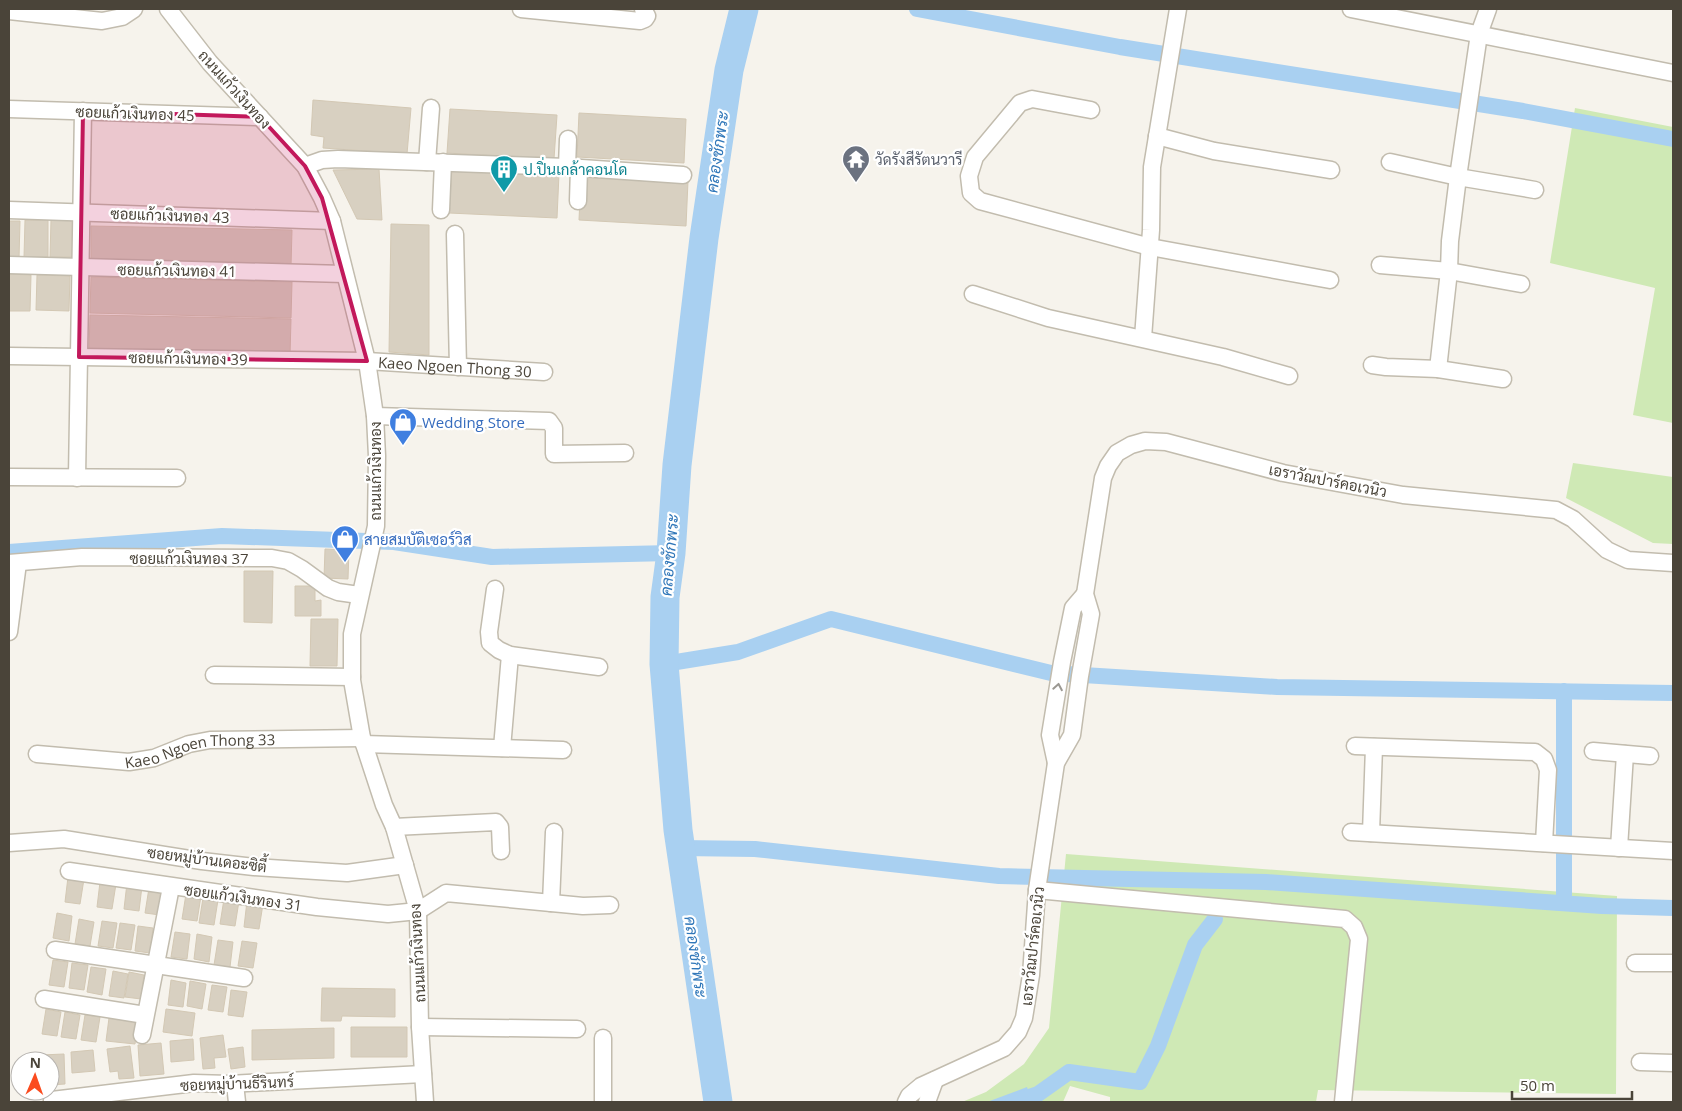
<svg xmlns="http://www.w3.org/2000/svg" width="1682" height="1111" viewBox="0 0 1682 1111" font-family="'Open Sans',Sarabun,sans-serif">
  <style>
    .green { fill: #cfe9b5 }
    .water { fill: #a9d0f1 }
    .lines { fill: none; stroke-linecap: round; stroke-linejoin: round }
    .canal { stroke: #a9d0f1; stroke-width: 16 }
    .river { stroke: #a9d0f1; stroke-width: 29 }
    .building { fill: #d8d0c1; stroke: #d3c8b4 }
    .minor-casing { stroke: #c2bcae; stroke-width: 19 }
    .minor { stroke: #fff; stroke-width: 16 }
    .oneway { stroke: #9b9892 }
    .marked { fill: #c2185b; fill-opacity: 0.2; stroke: #c2185b; stroke-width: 4; stroke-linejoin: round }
    .labels { text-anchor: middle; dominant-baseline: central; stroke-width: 4.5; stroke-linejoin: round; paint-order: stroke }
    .street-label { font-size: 15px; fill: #4a4439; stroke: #fff }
    .worship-label { font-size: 15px; fill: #5b616d; stroke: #fff; text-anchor: start }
    .culture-label { font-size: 15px; fill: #0d838f; stroke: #fff; text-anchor: start }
    .shop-label { font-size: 15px; fill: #366cbe; stroke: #fff; text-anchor: start }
    .water-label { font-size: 16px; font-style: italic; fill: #3077b9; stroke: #fff }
  </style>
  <rect width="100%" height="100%" fill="#f6f3ec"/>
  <!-- green -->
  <path class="green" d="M1575,108l98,19v296l-40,-8 22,-127 -105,-25z
    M1573,463l100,14v67l-20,-1 -87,-45z
    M1066,854l551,42 -1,198 -298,-4 -2,12h-206v-5l-40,-11 -7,16h-101l24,-10 38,-28 25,-36z"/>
  <!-- water -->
  <path class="water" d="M1027,1087l5,15h-45z"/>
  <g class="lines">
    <!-- canal -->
    <path class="canal" d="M917,9l203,38 403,64 150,28
      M9,552l213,-16 172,6 98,15 179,-4
      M664,664l74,-12 93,-33 220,54 226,14 396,6
      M1564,691v212
      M681,848l74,1 244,27 267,6 336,24 71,2
      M1013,1102l25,-8 31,-22 71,10 18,-36 37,-101 20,-26"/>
    <!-- river -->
    <path class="river" d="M718,1102l-40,-272 -14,-166 1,-67 6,-44 6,-88 27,-227 25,-168 15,-61"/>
  </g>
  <!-- building -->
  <path class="building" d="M313,100l98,8 -4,46 -84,-6 1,-11 -13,-2z
    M450,109l107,6 -3,44 -107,-6z
    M579,113l107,6 -2,44 -107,-6z
    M452,168l107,6 -2,44 -108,-5z
    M379,169l3,51 -25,-1 -24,-49z
    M581,176l107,5 -2,45 -107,-6z
    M25,220h23v37h-24z
    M51,220h23l-1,37h-23z
    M9,221h11l-1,38 -10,-1z
    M391,224l38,1v130l-40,-3z
    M91,226l201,4 -1,36 -200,-4z
    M9,274l22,1 -1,36h-21z
    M37,275l33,1 -1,35 -33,-1z
    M91,277l201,5 -1,36 -201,-5z
    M90,315l201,4 -1,36 -201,-4z
    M325,549l24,1 -1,29 -24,-1z
    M244,571h29l-1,52 -28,-1z
    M295,586h20v15l6,-1v16h-26z
    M311,619h27l-1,47h-27z
    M68,877l16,2 -4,25 -15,-2z
    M100,882l16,2 -4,25 -15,-2z
    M127,883l15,3 -3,25 -15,-2z
    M149,888l15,2 -4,25 -15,-2z
    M186,894l15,2 -4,25 -15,-2z
    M203,898l15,2 -4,25 -15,-2z
    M224,899l15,2 -4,25 -15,-2z
    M247,901l16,3 -4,25 -15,-2z
    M57,913l15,3 -3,25 -16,-3z
    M79,919l15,3 -4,24 -15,-2z
    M102,921l15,2 -4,25 -15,-2z
    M120,923l15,2 -4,25 -15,-2z
    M138,926l15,2 -3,25 -15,-2z
    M175,932l15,2 -3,25 -16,-2z
    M197,934l15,3 -3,25 -15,-3z
    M218,940l15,2 -3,25 -16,-2z
    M242,941l15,2 -4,25 -15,-2z
    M53,960l15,2 -4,25 -15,-2z
    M72,963l16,2 -4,25 -15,-2z
    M91,967l15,2 -4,26 -15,-3z
    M113,971l15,3 -4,24 -15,-2z
    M129,972l15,3 -3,24 -16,-2z
    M171,980l15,3 -3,24 -15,-2z
    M190,981l16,3 -4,25 -15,-3z
    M212,985l15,2 -4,25 -15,-2z
    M322,988l73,1v28l-53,-1 -1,5h-20z
    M231,990l16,2 -4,25 -15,-2z
    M46,1009l15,3 -4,24 -15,-2z
    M166,1009l29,4 -3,23 -29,-4z
    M65,1012l15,3 -4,24 -15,-2z
    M85,1015l15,2 -4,25 -15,-2z
    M109,1018l29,3 -3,23 -29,-3z
    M351,1027h56v30h-56z
    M334,1028v30l-82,2v-30z
    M223,1035l3,22 -12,1 1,10 -12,1 -3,-31z
    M193,1039l1,21 -23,2 -1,-21z
    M161,1043l3,31 -24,2 -2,-31z
    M130,1046l4,32 -15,1 -1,-8 -8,1 -3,-23z
    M243,1047l2,20 -14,2 -3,-20z
    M93,1050l2,21 -23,2 -1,-21z
    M64,1054l1,30 -15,1v-24h-9v-6z"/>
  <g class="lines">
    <!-- minor casing -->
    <g class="minor-casing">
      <g id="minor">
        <path d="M168,9l42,54 95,103 17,32 10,23 35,140 8,55 2,40 -1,70 -24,108v46l10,58 22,67 10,22 24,84 2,116 5,75"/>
        <path d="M521,9l119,12 5,-2 2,-3 -4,-7"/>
        <path d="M1351,9l322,64"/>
        <path d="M9,11l93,10 20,-4 12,-8"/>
        <path d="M9,109l251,8"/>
        <path d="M1091,110l-59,-11 -12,4 -45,54 -6,19 2,17 9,8 170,46 180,33"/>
        <path d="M1157,136l57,15 117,19"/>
        <path d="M427,162l4,-54"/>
        <path d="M1390,162l68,15 77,13"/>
        <path d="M305,166l17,-6 16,-1 229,8 116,8"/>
        <path d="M567,167l1,-28"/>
        <path d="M578,201l1,-33"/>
        <path d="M9,210l323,11"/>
        <path d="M441,210l2,-48"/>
        <path d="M455,234l3,133"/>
        <path d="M9,265l335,9"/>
        <path d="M1380,265l69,6 72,13"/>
        <path d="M973,294l75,24 175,39 66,19"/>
        <path d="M1143,338l8,-108 1,-63 26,-158"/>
        <path id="s1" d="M9,356l358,5 177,11"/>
        <path d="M1372,365l14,2 52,2 65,10"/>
        <path d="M1438,369l11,-98 1,-30 8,-64 21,-143 9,-25"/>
        <path d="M375,416l174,5 5,7v26l71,-1"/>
        <path d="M9,477l168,1"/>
        <path d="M77,478l6,-367"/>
        <path d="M9,563l73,-6 190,1 16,3 14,8 26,19 10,4 21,3"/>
        <path d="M495,589l-6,43 1,11 9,7 11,5 89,12"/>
        <path d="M9,632l9,-69"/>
        <path d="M214,675l138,2"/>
        <path d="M364,744l199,6"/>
        <path d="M1355,746l180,6 9,7 4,11 -4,73"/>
        <path d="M502,748l8,-93"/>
        <path d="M1593,751l57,5"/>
        <path id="s2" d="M37,754l92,8 25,-4 35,-14 21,-4 152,-2"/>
        <path d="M1056,763l-6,-28 12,-73 11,-54 12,-14"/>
        <path d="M394,827l102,-5 4,5 1,24"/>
        <path d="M1351,832l322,19"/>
        <path d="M1371,833l3,-86"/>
        <path d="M9,843l55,-4 138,22 52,6 93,6 58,-8"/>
        <path d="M1619,848l6,-94"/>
        <path d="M69,871l248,36 71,7 30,-3 28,-18 137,13 27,-1"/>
        <path d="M1037,890l308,29 9,8 5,12 -16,163"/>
        <path d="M551,903l3,-71"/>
        <path d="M55,950l189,28"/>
        <path d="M1635,963h38"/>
        <path d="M44,999l101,16"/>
        <path d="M420,1027l157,2"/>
        <path d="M142,1035l29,-148"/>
        <path d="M603,1038v64"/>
        <path d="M1640,1062l33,1"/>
        <path d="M235,1084l2,18"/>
        <path d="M52,1100l142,-17 35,1 194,-10"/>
        <path d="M906,1102l3,-6 12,-10 83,-38 14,-16 6,-14 7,-43 6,-85 19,-127 16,-28 8,-59 11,-62 -6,-20 18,-116 5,-12 9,-13 14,-8 14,-4 21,1 117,31 120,22 153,15 17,9 34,31 21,10 45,3"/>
        <path d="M927,1102l8,-22"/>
      </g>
    </g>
    <!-- minor -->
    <use href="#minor" class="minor"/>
  </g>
  <!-- one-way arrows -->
  <defs><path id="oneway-chevron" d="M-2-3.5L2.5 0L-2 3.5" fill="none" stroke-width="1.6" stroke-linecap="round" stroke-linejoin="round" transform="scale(1.25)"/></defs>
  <use class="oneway" href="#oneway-chevron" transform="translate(1058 687) rotate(-80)"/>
  <!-- marked area -->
  <path class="marked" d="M83,111l177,6 45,49 17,32 45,163 -288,-4z"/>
  <!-- icons -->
  <defs>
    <g id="temple-pin" transform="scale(1.4375)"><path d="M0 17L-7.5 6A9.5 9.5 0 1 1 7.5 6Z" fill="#6b7280" stroke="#fff"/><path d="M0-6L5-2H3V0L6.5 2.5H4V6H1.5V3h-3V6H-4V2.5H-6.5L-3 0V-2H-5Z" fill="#fff"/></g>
    <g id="building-pin" transform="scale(1.4375)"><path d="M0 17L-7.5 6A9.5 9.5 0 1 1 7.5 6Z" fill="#0f9aa8" stroke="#fff"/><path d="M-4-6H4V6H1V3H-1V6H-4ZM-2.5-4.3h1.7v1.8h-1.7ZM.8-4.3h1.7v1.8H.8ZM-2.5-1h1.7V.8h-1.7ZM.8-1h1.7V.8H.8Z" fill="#fff"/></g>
    <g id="shop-pin" transform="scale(1.4375)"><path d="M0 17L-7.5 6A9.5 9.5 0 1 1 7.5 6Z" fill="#3f7fe0" stroke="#fff"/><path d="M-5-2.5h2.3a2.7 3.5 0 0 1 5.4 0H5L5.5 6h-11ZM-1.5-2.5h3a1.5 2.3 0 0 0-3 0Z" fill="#fff"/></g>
  </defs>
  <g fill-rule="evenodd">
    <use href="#temple-pin" x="856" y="159"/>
    <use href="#building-pin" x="504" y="169"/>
    <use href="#shop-pin" x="403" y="422"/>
    <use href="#shop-pin" x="345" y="539"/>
  </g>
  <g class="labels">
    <!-- street labels -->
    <g class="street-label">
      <text transform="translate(235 89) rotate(48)">ถนนแก้วเงินทอง</text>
      <text transform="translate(135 113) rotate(2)">ซอยแก้วเงินทอง 45</text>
      <text transform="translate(170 215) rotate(2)">ซอยแก้วเงินทอง 43</text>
      <text transform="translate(177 270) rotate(1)">ซอยแก้วเงินทอง 41</text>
      <text transform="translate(188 358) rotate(1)">ซอยแก้วเงินทอง 39</text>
      <text stroke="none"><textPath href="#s1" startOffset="446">Kaeo Ngoen Thong 30</textPath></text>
      <text transform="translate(375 471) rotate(-90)">ถนนแก้วเงินทอง</text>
      <text transform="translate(1328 480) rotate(11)">เอราวัณปาร์คอเวนิว</text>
      <text x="189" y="558">ซอยแก้วเงินทอง 37</text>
      <text stroke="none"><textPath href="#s2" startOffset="165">Kaeo Ngoen Thong 33</textPath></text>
      <text transform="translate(207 859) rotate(7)">ซอยหมู่บ้านเดอะซิตี้</text>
      <text transform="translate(243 897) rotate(8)">ซอยแก้วเงินทอง 31</text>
      <text transform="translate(1032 946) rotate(-84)">เอราวัณปาร์คอเวนิว</text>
      <text transform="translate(417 953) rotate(-93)">ถนนแก้วเงินทอง</text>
      <text transform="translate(237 1083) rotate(-2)">ซอยหมู่บ้านธีรินทร์</text>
    </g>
    <!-- worship labels -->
    <g class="worship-label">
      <text x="875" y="159">วัดรังสีรัตนวารี</text>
    </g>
    <!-- culture labels -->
    <g class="culture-label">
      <text x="523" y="169">ป.ปิ่นเกล้าคอนโด</text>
    </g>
    <!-- shop labels -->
    <g class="shop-label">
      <text x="422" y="422">Wedding Store</text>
      <text x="364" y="539">สายสมบัติเซอร์วิส</text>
    </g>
    <!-- water labels -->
    <g class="water-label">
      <text transform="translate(717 152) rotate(-82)">คลองชักพระ</text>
      <text transform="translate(669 555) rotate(-85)">คลองชักพระ</text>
      <text transform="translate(696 957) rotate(82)">คลองชักพระ</text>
    </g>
  </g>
  <!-- border -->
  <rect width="1682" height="1111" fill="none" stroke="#4a4439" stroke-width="20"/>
  <!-- north arrow -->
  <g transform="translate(35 1076) rotate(2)"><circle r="24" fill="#ffffff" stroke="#b7b4b0"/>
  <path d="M0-4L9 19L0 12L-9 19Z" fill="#fb4b1e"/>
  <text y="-8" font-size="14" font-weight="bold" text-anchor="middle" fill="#4a4439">N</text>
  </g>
  <!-- scale -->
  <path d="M1512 1091v8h120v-8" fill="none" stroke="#4a4439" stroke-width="2.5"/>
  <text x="1520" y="1091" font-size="15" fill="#4a4439" stroke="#ffffff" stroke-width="4" paint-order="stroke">50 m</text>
</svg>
